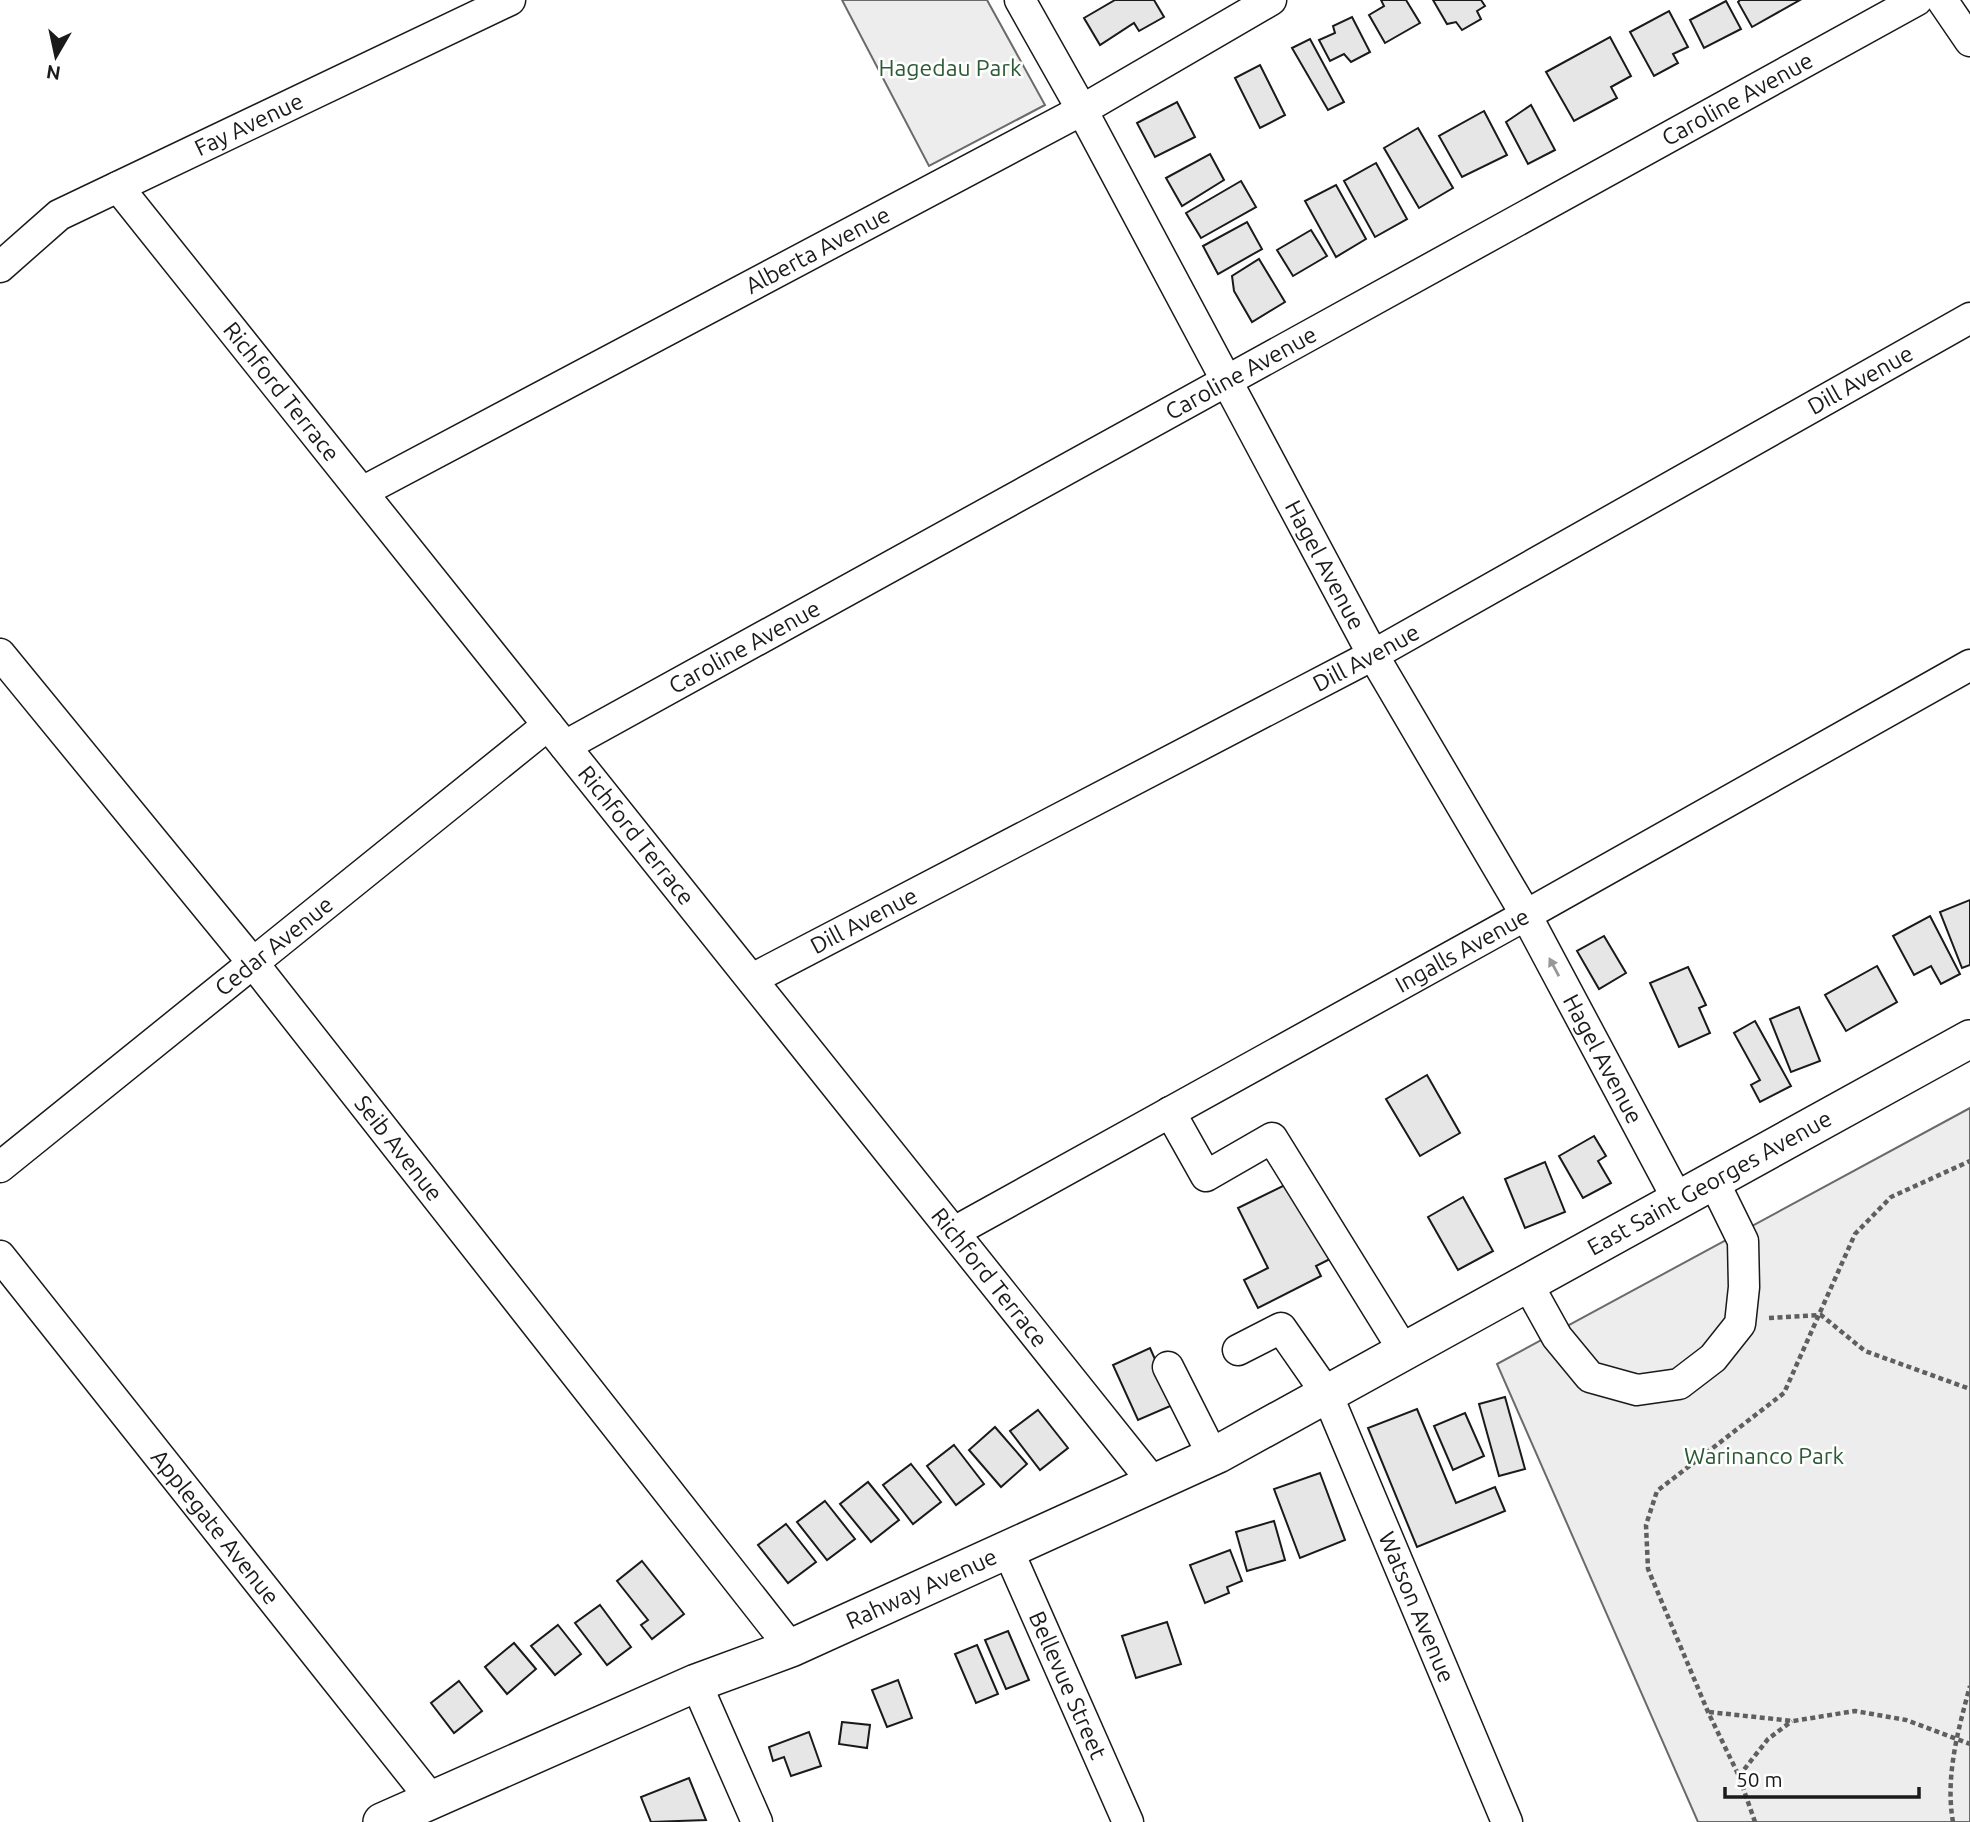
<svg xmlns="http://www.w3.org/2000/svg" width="1970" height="1822" viewBox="0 0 1970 1822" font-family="Ubuntu,sans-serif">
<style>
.built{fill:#ededed;stroke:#6a6a6a;stroke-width:2}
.building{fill:#e6e6e6;stroke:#1a1a1a;stroke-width:2}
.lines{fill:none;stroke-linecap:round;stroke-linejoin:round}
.minor-casing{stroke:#1a1a1a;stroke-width:33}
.major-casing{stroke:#1a1a1a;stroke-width:40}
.path{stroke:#5f5f5f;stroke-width:4.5;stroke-dasharray:5 3.5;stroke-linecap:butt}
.minor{stroke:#fff;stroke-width:30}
.major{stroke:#fff;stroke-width:37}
.oneway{fill:#989898}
.labels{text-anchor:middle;stroke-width:5;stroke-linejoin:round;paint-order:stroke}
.park-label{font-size:23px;fill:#2b5a34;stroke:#fff}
.street-label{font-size:23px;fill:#1a1a1a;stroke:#fff}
</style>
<rect width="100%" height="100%" fill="#fff"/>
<!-- built -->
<g class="built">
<path d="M 842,0 L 987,0 L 1045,105 L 929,166 Z"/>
<path d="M 1970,1108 L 1970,1822 L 1698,1822 L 1497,1364 Z"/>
</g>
<!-- building -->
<g class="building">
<path d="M 1115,0 L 1154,0 L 1164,17 L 1139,31 L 1134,23 L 1100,45 L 1084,18 Z"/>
<path d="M 1381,0 L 1406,0 L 1420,23 L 1385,43 L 1369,15 L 1384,6 Z"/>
<path d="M 1433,0 L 1481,0 L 1485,6 L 1477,11 L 1481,19 L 1462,30 L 1456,22 L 1447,24 Z"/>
<path d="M 1740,0 L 1800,0 L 1752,27 L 1738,2 Z"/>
<path d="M 1726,1 L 1741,29 L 1704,48 L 1690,20 Z"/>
<path d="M 1669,11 L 1688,47 L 1673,54 L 1678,63 L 1654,76 L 1630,32 Z"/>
<path d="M 1352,17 L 1370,52 L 1351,62 L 1344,54 L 1330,61 L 1319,40 L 1335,33 L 1333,26 Z"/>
<path d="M 1610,37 L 1631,76 L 1611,87 L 1617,98 L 1574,121 L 1546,72 Z"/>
<path d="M 1310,39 L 1344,102 L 1328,110 L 1292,48 Z"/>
<path d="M 1260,65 L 1285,115 L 1260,128 L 1235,78 Z"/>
<path d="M 1177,102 L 1195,137 L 1155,157 L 1137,123 Z"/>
<path d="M 1531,105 L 1555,150 L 1528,164 L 1506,122 Z"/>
<path d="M 1484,111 L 1507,155 L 1462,177 L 1439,136 Z"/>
<path d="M 1418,128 L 1453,188 L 1419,208 L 1384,148 Z"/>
<path d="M 1210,154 L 1224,180 L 1182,206 L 1166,178 Z"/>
<path d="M 1376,163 L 1407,219 L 1375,237 L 1344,181 Z"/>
<path d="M 1241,181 L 1256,207 L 1201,238 L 1186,213 Z"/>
<path d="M 1336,185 L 1366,239 L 1336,257 L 1305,201 Z"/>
<path d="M 1247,222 L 1262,249 L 1218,274 L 1203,246 Z"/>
<path d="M 1311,230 L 1327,256 L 1293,276 L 1277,250 Z"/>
<path d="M 1259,259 L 1285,302 L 1252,322 L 1234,291 L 1232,276 Z"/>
<path d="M 1970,900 L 1970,965 L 1962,968 L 1940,912 Z"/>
<path d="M 1930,916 L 1960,974 L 1941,984 L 1931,966 L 1914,975 L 1893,936 Z"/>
<path d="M 1604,936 L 1626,973 L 1599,989 L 1577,951 Z"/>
<path d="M 1877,966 L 1897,1002 L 1846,1031 L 1825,995 Z"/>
<path d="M 1688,967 L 1706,1005 L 1699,1008 L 1710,1033 L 1679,1047 L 1650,983 Z"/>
<path d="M 1799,1007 L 1820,1061 L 1791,1072 L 1770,1019 Z"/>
<path d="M 1755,1021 L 1791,1086 L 1760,1102 L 1751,1085 L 1760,1080 L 1734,1033 Z"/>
<path d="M 1427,1075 L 1460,1133 L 1420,1156 L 1386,1099 Z"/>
<path d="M 1594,1136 L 1606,1156 L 1598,1161 L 1611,1183 L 1583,1198 L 1559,1156 Z"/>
<path d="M 1545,1162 L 1565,1212 L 1525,1228 L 1505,1179 Z"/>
<path d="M 1293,1181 L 1332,1258 L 1316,1266 L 1321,1276 L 1258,1308 L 1244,1280 L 1268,1268 L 1238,1208 Z"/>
<path d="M 1463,1197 L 1493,1251 L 1458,1270 L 1428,1217 Z"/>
<path d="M 1150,1348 L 1175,1404 L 1138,1420 L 1113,1365 Z"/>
<path d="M 1505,1397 L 1525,1469 L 1499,1476 L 1479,1404 Z"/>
<path d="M 1417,1409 L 1456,1503 L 1495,1487 L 1505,1511 L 1417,1547 L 1368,1428 Z"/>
<path d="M 1038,1410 L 1068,1448 L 1040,1470 L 1010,1431 Z"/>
<path d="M 1465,1413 L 1484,1456 L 1453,1470 L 1434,1426 Z"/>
<path d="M 995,1427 L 1027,1464 L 1001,1487 L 969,1450 Z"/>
<path d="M 954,1445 L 984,1484 L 956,1505 L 927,1466 Z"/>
<path d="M 911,1464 L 941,1502 L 913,1524 L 883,1485 Z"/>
<path d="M 1320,1473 L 1345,1540 L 1300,1558 L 1274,1489 Z"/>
<path d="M 868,1482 L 899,1520 L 871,1542 L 840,1504 Z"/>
<path d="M 825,1501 L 855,1539 L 827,1560 L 797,1522 Z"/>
<path d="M 1274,1521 L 1285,1560 L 1247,1571 L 1236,1532 Z"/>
<path d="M 786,1524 L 816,1562 L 788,1583 L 758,1545 Z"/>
<path d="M 1230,1550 L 1242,1581 L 1227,1587 L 1229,1593 L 1205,1603 L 1190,1565 Z"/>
<path d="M 642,1561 L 684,1614 L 652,1639 L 641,1625 L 648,1620 L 617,1581 Z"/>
<path d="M 600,1605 L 631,1647 L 607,1665 L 575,1623 Z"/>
<path d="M 1167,1622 L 1181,1664 L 1136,1678 L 1122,1636 Z"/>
<path d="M 558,1625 L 581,1654 L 555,1675 L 531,1646 Z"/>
<path d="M 1008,1631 L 1029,1680 L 1006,1689 L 985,1640 Z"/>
<path d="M 514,1643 L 536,1669 L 507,1694 L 485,1667 Z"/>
<path d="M 977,1645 L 998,1694 L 976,1703 L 955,1654 Z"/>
<path d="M 898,1680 L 912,1718 L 887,1727 L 872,1690 Z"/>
<path d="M 459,1681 L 482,1711 L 454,1733 L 431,1703 Z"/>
<path d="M 842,1722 L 870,1725 L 867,1748 L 839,1744 Z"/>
<path d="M 809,1732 L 821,1766 L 791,1776 L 784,1757 L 773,1761 L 769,1747 Z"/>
<path d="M 689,1778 L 706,1820 L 651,1822 L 641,1797 Z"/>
</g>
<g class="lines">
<!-- minor casing -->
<g class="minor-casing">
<g id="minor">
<path id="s1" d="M 1020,0 L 1082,110 L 1373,655 L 1526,915 L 1678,1200"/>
<path d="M 1942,0 L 1970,41"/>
<path id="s2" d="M 118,187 L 1153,1482"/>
<path id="s3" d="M 0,267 L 59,215 L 510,0"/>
<path id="s4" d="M 362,492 L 1082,110 L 1271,0"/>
<path id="s5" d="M 0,654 L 253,963 L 791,1648"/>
<path id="s6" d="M 565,746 L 1917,0"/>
<path id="s7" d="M 752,979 L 1373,655 L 1970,318"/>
<path d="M 1170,1112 L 1206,1176 L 1272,1138 L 1404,1351"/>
<path id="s8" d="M 0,1167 L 548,725"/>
<path id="s9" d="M 954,1232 L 1526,915 L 1970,665"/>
<path id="s10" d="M 0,1256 L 432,1800"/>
<path d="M 1527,1283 L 1557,1337 L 1590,1377 L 1637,1390 L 1679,1384 L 1713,1358 L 1740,1324 L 1744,1287 L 1743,1241 L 1713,1180"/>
<path id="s11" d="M 1238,1350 L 1281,1328 L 1327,1394 L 1507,1822"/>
<path d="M 1168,1367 L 1213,1456"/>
<path id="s12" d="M 1007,1548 L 1128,1822"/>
<path d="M 696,1683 L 757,1822"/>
</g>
</g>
<!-- major casing -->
<g class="major-casing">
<g id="major">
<path id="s13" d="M 382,1822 L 696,1683 L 791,1648 L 1218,1454 L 1970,1039"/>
</g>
</g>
<!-- path -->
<g class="path">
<path d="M 1769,1318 L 1821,1315 L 1865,1351 L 1970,1389"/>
<path d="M 1709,1712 L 1793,1721 L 1855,1711 L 1906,1720 L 1970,1744"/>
<path d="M 1739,1776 L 1768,1739 L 1792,1721"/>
<path d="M 1755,1822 L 1739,1776 L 1708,1712 L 1648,1569 L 1646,1525 L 1657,1491 L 1784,1393 L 1855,1234 L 1891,1197 L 1970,1161"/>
<path d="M 1953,1822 C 1945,1777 1958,1730 1970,1686"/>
</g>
<!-- minor -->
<use href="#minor" class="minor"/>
<!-- major -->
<use href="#major" class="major"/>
</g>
<!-- one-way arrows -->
<defs><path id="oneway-solid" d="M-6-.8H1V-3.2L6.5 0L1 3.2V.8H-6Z" transform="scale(1.75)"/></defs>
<use class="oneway" href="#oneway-solid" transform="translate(1554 967) rotate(-118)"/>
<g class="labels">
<!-- park labels -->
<g class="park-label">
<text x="950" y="76">Hagedau Park</text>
<text x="1764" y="1464">Warinanco Park</text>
</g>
<!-- street labels -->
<g class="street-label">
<text dy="8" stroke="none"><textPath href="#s6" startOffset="1339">Caroline Avenue</textPath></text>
<text dy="8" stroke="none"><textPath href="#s3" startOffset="289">Fay Avenue</textPath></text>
<text dy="8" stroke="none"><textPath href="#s4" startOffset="516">Alberta Avenue</textPath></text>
<text dy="8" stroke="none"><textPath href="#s6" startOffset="772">Caroline Avenue</textPath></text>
<text dy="8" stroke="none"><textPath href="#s7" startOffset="1260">Dill Avenue</textPath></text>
<text dy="8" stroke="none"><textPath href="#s2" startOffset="262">Richford Terrace</textPath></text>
<text dy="8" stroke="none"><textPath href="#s1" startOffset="642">Hagel Avenue</textPath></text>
<text dy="8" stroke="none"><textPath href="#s6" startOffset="205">Caroline Avenue</textPath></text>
<text dy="8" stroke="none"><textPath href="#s7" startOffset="693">Dill Avenue</textPath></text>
<text dy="8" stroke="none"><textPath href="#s2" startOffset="830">Richford Terrace</textPath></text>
<text dy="8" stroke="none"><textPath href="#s7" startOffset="126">Dill Avenue</textPath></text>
<text dy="8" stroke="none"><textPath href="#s8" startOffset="352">Cedar Avenue</textPath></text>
<text dy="8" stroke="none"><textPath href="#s9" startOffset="581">Ingalls Avenue</textPath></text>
<text dy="8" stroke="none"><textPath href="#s1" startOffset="1209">Hagel Avenue</textPath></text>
<text dy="8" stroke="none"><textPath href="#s5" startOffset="635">Seib Avenue</textPath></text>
<text dy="8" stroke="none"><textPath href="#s13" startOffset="1475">East Saint Georges Avenue</textPath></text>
<text dy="8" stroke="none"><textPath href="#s2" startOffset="1396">Richford Terrace</textPath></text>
<text dy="8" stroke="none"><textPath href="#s10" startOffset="346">Applegate Avenue</textPath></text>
<text dy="8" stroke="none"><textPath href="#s13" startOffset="588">Rahway Avenue</textPath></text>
<text dy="8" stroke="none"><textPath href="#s11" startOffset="360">Watson Avenue</textPath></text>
<text dy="8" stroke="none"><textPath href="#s12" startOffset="150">Bellevue Street</textPath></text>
</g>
</g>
<!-- north arrow -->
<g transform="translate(56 56) rotate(189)" stroke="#ffffff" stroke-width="5" paint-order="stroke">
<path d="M0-5L12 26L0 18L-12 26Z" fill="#1a1a1a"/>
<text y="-10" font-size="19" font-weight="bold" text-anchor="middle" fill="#1a1a1a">N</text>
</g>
<!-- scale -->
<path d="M1725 1787v10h194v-10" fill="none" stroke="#1a1a1a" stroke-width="3.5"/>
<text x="1736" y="1787" font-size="21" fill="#1a1a1a" stroke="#ffffff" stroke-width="5" paint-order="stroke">50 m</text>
</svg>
